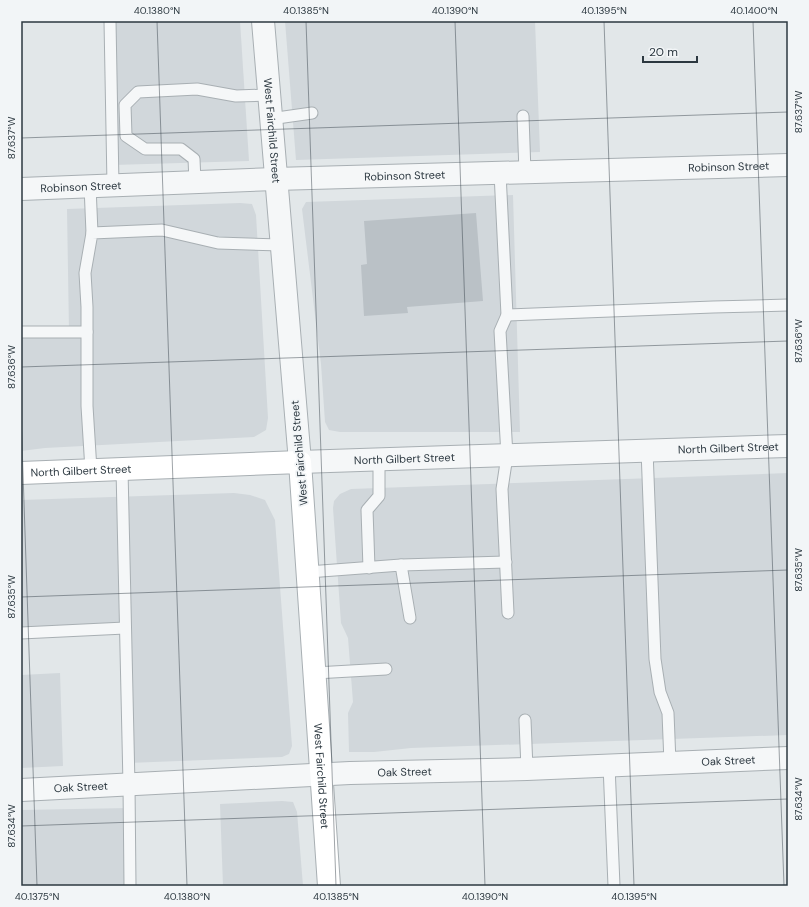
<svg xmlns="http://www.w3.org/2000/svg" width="809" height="907" viewBox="0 0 809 907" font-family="'DM Sans',sans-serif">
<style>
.built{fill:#d1d7db}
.building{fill:#bac1c6}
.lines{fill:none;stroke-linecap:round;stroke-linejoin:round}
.lane-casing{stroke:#a8afb3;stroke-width:13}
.street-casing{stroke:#a8afb3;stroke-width:24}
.secondary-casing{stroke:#a8afb3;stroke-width:24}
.lane{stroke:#f5f7f8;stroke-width:11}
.street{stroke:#f5f7f8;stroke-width:22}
.secondary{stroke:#fff;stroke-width:22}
.ticks{fill:none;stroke:#2c3840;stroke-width:1;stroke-opacity:0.45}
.labels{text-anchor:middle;stroke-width:3.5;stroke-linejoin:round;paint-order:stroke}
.street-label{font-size:11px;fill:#2c3840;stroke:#f2f5f7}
.neatline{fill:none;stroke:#2c3840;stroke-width:1.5}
.ticks-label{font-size:10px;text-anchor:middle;fill:#2c3840}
</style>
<rect width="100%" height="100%" fill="#e2e7e9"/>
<!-- built -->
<g class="built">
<path d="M 110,21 L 240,21 L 249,161 L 113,165 Z"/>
<path d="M 285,21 L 535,21 L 540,152 L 296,160 Z"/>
<path d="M 513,195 L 520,432 L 340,432 L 329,430 L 325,422 L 321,364 L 302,209 L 306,202 Z"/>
<path d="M 240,203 L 252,204 L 256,215 L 268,418 L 266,430 L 254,437 L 45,448 L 21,451 L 21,332 L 69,332 L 67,209 Z"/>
<path d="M 788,473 L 788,735 L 411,748 L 374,752 L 349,752 L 348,713 L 353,702 L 348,638 L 341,623 L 333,508 L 334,501 L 340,494 L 351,489 Z"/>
<path d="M 234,493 L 250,495 L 265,500 L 275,520 L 292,746 L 289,754 L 282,757 L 128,763 L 125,629 L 21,633 L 21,500 Z"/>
<path d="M 60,673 L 63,766 L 21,768 L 21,675 Z"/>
<path d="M 282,801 L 293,802 L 297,812 L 303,886 L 223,886 L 220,804 Z"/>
<path d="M 129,808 L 130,886 L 21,886 L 21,810 Z"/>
</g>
<!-- building -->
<path class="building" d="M 476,213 L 483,301 L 407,307 L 408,313 L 364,316 L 361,265 L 367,264 L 364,221 Z"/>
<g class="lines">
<!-- lane casing -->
<g class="lane-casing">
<g id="lane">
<path d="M 110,21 L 113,185"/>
<path d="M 523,116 L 525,173"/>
<path d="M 270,119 L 312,113"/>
<path d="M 500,173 L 507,315 L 500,331 L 507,456 L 502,489 L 508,613"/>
<path d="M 195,182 L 194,159 L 181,149 L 145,149 L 126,136 L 125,105 L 138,92 L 197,89 L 236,96 L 268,95"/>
<path d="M 90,186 L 92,233"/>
<path d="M 507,315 L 713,307 L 788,305"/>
<path d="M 21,332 L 87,332"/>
<path d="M 647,450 L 655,659 L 660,692 L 668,713 L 670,763"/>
<path d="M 122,469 L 129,785 L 130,886"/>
<path d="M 91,470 L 87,406 L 87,307 L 85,273 L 92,233 L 162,230 L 218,243 L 281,245"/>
<path d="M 401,565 L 506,562"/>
<path d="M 369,568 L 367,510 L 379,496 L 379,460"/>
<path d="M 308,572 L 401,565 L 410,618"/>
<path d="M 21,633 L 125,628"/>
<path d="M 315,673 L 386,669"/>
<path d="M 525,720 L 527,769"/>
<path d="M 609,765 L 614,886"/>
</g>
</g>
<!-- street casing -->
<g class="street-casing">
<g id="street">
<path id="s1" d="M 263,21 L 300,462 L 788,446"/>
<path id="s2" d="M 21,189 L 275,179 L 788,165"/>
<path id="s3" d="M 21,790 L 350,773 L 527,769 L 788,758"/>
</g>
</g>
<!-- secondary casing -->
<g class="secondary-casing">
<g id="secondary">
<path id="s4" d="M 21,473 L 300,462 L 329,886"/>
</g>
</g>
<!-- lane -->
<use href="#lane" class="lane"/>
<!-- street -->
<use href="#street" class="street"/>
<!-- secondary -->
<use href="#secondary" class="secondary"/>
</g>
<!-- ticks -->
<path class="ticks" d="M 157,21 L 187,886M 306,21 L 336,886M 455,21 L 485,886M 604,21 L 634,886M 753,21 L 784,886M 21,138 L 788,112M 21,367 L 788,341M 21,414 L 37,886M 21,597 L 788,570M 21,826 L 788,799"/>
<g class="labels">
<!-- street labels -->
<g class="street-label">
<text dy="4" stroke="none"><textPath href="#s1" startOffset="110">West Fairchild Street</textPath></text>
<text dy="4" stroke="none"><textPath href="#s2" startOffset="708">Robinson Street</textPath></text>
<text dy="4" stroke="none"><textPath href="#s2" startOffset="384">Robinson Street</textPath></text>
<text dy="4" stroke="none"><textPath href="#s2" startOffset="60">Robinson Street</textPath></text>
<text dy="4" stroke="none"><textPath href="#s1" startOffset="871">North Gilbert Street</textPath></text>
<text transform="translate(299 453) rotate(-95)" y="4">West Fairchild Street</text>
<text dy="4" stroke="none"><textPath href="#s1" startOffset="547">North Gilbert Street</textPath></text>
<text dy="4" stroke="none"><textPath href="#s4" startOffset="60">North Gilbert Street</textPath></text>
<text dy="4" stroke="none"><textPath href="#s3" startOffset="708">Oak Street</textPath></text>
<text dy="4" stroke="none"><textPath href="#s3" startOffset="384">Oak Street</textPath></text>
<text dy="4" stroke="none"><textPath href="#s4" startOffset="594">West Fairchild Street</textPath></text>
<text dy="4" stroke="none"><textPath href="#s3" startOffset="60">Oak Street</textPath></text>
</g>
</g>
<!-- border -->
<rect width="809" height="907" fill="none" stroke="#f2f5f7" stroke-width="44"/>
<!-- scale -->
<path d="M643 56v6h54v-6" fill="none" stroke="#2c3840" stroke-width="2"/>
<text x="649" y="56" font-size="12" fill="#2c3840" stroke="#f2f5f7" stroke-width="3" paint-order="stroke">20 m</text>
<rect x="22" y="22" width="765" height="863" class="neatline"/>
<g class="ticks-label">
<text x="157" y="14">40.1380°N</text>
<text x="306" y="14">40.1385°N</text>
<text x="455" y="14">40.1390°N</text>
<text x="604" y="14">40.1395°N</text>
<text x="754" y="14">40.1400°N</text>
<text transform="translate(798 112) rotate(-90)" y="4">87.637°W</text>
<text transform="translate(11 138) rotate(-90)" y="4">87.637°W</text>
<text transform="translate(798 341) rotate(-90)" y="4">87.636°W</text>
<text transform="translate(11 367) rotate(-90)" y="4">87.636°W</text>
<text transform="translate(798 570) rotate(-90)" y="4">87.635°W</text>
<text transform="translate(11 597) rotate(-90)" y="4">87.635°W</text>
<text transform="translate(798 799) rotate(-90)" y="4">87.634°W</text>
<text transform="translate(11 826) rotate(-90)" y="4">87.634°W</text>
<text x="37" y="900">40.1375°N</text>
<text x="187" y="900">40.1380°N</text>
<text x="336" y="900">40.1385°N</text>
<text x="485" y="900">40.1390°N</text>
<text x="634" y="900">40.1395°N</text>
</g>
</svg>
